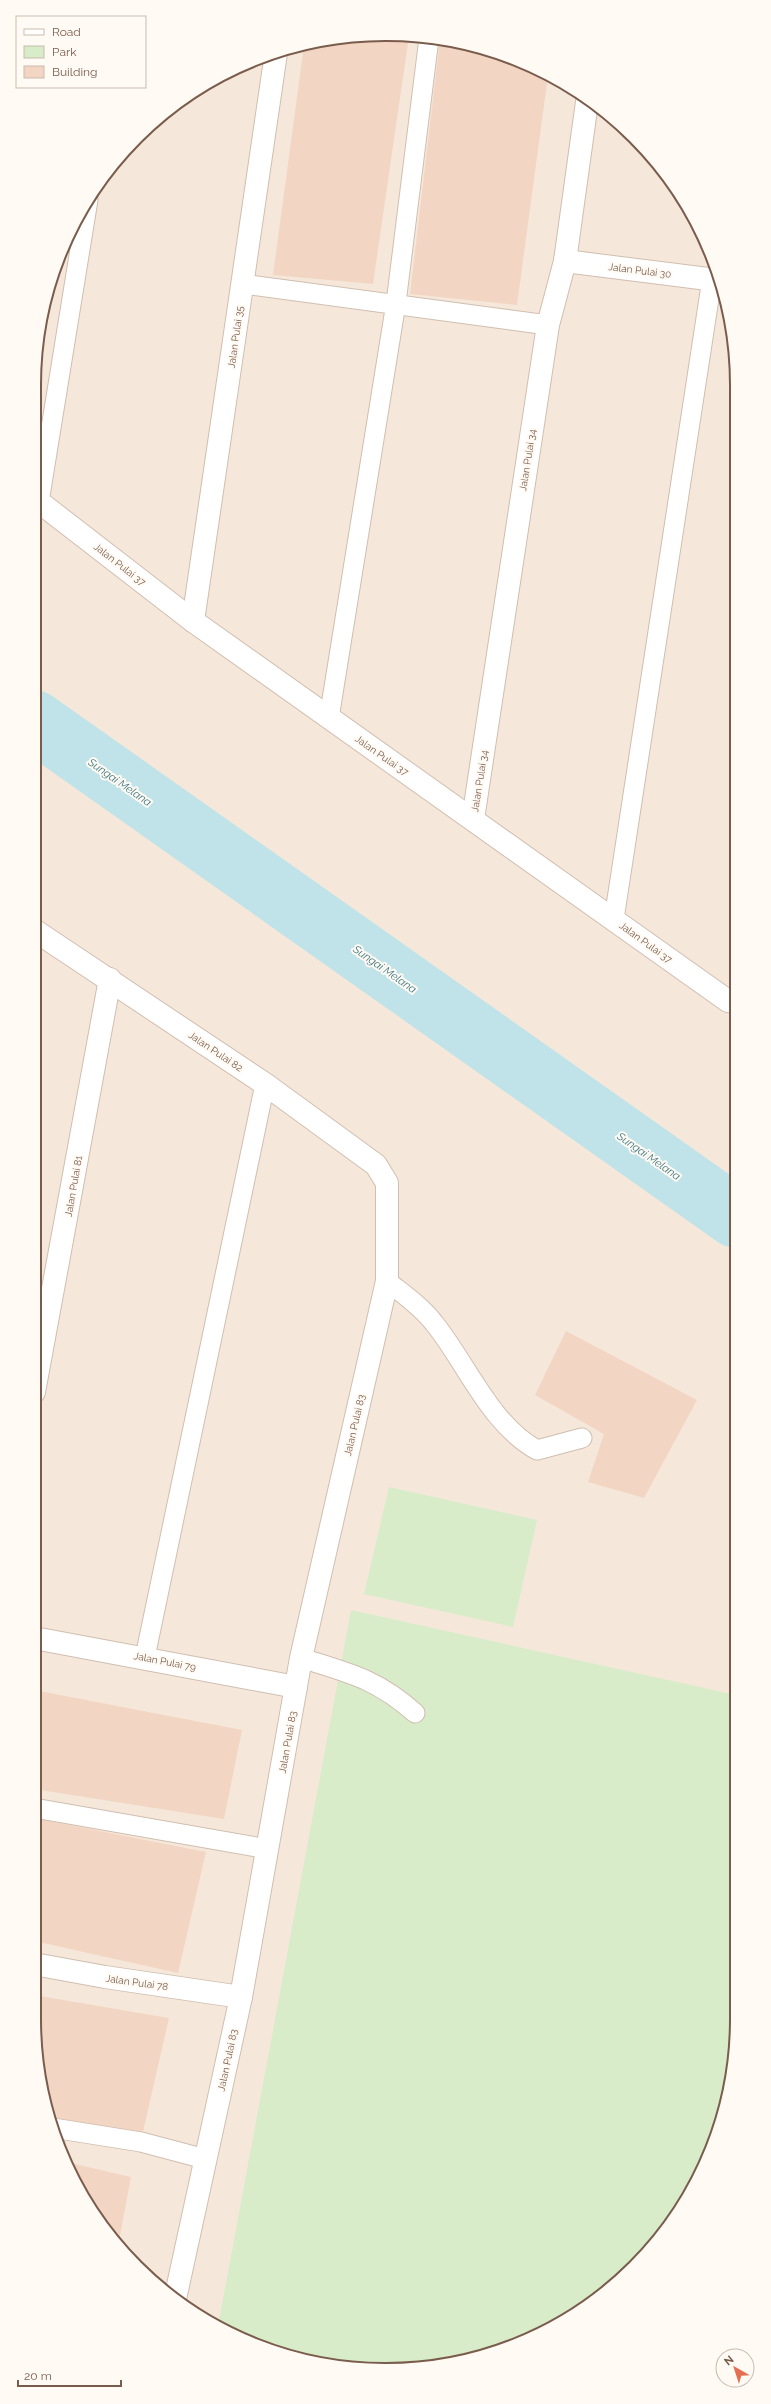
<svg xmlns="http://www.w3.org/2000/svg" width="771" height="2404" viewBox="0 0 771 2404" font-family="Raleway,sans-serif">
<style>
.residential{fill:#f5e8da}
.green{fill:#d8ecc9}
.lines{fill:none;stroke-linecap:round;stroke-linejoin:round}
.river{stroke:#bfe3e8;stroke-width:62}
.building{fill:#f3d5c3}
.lane-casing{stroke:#d1beb0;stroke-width:21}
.street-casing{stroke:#d1beb0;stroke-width:24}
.lane{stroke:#fff;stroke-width:19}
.street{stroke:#fff;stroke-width:22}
.labels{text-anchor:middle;stroke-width:4;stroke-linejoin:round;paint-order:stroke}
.street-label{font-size:10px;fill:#7a5c4d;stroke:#fffaf3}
.water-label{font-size:11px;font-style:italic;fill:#437c86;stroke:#fffaf3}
.rim{fill:none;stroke:#7a5c4d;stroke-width:2}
</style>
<rect width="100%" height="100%" fill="#fdf6ec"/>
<!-- residential -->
<path class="residential" d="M 386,34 L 454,41 L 561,81 L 650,154 L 701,230 L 734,339 L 737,2018 L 730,2087 L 710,2153 L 678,2214 L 599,2297 L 541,2334 L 477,2358 L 409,2369 L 340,2367 L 230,2334 L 172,2297 L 121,2250 L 61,2153 L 41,2087 L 34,2018 L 34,386 L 41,317 L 61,251 L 93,190 L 137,137 L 190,93 L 251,61 L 317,41 Z"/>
<!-- green -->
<g class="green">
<path d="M 389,1487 L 537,1520 L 513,1627 L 364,1594 Z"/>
<path d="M 351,1610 L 736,1695 L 737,2018 L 730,2087 L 710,2153 L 678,2214 L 599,2297 L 541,2334 L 477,2358 L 409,2369 L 340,2367 L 230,2334 L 218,2326 Z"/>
</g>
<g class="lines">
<!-- river -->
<path class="river" d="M 34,721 L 736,1217"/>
</g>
<!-- building -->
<g class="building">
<path d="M 386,34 L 409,36 L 373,284 L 273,275 L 304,45 L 317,41 Z"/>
<path d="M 440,39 L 454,41 L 548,76 L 517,305 L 410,294 Z"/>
<path d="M 566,1331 L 697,1400 L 644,1498 L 588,1482 L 604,1434 L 535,1395 Z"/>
<path d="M 34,1690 L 242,1730 L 224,1819 L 34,1789 Z"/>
<path d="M 34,1818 L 206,1852 L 178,1973 L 34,1941 Z"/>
<path d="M 34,1995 L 169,2018 L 142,2136 L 50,2119 L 41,2087 L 34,2018 Z"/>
<path d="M 66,2162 L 131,2177 L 118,2246 Z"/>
</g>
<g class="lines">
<!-- lane casing -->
<g class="lane-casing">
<g id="lane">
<path d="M 243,284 L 548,325"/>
<path d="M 39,502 L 88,200"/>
<path d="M 329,718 L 396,303 L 429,38"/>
<path d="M 614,919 L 712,279"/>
<path d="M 387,1281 C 403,1294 421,1306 434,1323 C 467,1364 490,1424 537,1450 L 582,1438"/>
<path d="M 145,1657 L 265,1084"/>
<path d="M 301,1658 C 349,1673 377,1679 415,1713"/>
<path d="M 34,1808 L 268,1849"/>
<path d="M 53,2128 L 141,2142 L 205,2159"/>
</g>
</g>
<!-- street casing -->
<g class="street-casing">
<g id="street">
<path d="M 565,261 L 716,280"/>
<path d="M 34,498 L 193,621 L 728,1001 L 735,1002"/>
<path d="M 193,621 L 276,53"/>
<path d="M 473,819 L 548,325 L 565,261 L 587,102"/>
<path d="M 34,930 L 265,1084 L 376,1165 L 387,1183 L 387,1281 L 301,1658 L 241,1997 L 175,2299"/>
<path d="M 34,1392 L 110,979"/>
<path d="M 34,1638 L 296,1687"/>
<path d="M 34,1964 L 105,1977 L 241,1997"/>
</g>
</g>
<!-- lane -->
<use href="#lane" class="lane"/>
<!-- street -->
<use href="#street" class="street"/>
</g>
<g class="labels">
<!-- street labels -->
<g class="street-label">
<text transform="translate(640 270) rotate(7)" y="4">Jalan Pulai 30</text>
<text transform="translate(235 337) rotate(-82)" y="4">Jalan Pulai 35</text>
<text transform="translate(527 460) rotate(-81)" y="4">Jalan Pulai 34</text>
<text transform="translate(120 564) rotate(38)" y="4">Jalan Pulai 37</text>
<text transform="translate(382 755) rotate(35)" y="4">Jalan Pulai 37</text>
<text transform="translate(479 781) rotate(-81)" y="4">Jalan Pulai 34</text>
<text transform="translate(646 942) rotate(36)" y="4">Jalan Pulai 37</text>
<text transform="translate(216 1051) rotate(34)" y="4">Jalan Pulai 82</text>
<text transform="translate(73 1186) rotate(-80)" y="4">Jalan Pulai 81</text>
<text transform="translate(354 1425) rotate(-77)" y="4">Jalan Pulai 83</text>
<text transform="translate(165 1661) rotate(11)" y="4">Jalan Pulai 79</text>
<text transform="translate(287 1742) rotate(-80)" y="4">Jalan Pulai 83</text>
<text transform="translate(137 1982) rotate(8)" y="4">Jalan Pulai 78</text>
<text transform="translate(227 2060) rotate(-78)" y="4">Jalan Pulai 83</text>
</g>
<!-- water labels -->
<g class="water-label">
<text transform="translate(120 782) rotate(35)" y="4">Sungai Melana</text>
<text transform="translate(385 969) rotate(35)" y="4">Sungai Melana</text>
<text transform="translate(649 1156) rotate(35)" y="4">Sungai Melana</text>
</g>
</g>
<!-- crop -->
<path d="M0 0H771V2404H0ZM385 41H386A344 344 0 0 1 730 385V2019A344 344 0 0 1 386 2363H385A344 344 0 0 1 41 2019V385A344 344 0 0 1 385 41Z" fill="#fffaf3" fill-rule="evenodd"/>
<path class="rim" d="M385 41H386A344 344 0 0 1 730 385V2019A344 344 0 0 1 386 2363H385A344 344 0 0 1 41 2019V385A344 344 0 0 1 385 41Z"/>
<!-- legend -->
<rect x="16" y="16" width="130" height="72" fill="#fffaf3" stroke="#cabbb1"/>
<rect x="24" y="29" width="20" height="6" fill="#ffffff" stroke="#cabbb1"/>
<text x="52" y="36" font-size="12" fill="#7a5c4d">Road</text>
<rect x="24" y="46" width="20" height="12" fill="#d8ecc9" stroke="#cabbb1"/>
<text x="52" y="56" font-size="12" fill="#7a5c4d">Park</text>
<rect x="24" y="66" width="20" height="12" fill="#f3d5c3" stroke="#cabbb1"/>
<text x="52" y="76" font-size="12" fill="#7a5c4d">Building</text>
<!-- north arrow -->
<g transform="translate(735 2368) rotate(321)"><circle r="19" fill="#fffaf3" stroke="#cabbb1"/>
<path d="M0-3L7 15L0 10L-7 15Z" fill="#e76f51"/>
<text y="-6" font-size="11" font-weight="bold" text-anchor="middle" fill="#7a5c4d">N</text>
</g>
<!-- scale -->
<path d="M18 2380v6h103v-6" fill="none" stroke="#7a5c4d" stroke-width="2"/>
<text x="24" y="2380" font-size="12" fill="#7a5c4d" stroke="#fffaf3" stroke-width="3" paint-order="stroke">20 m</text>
</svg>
